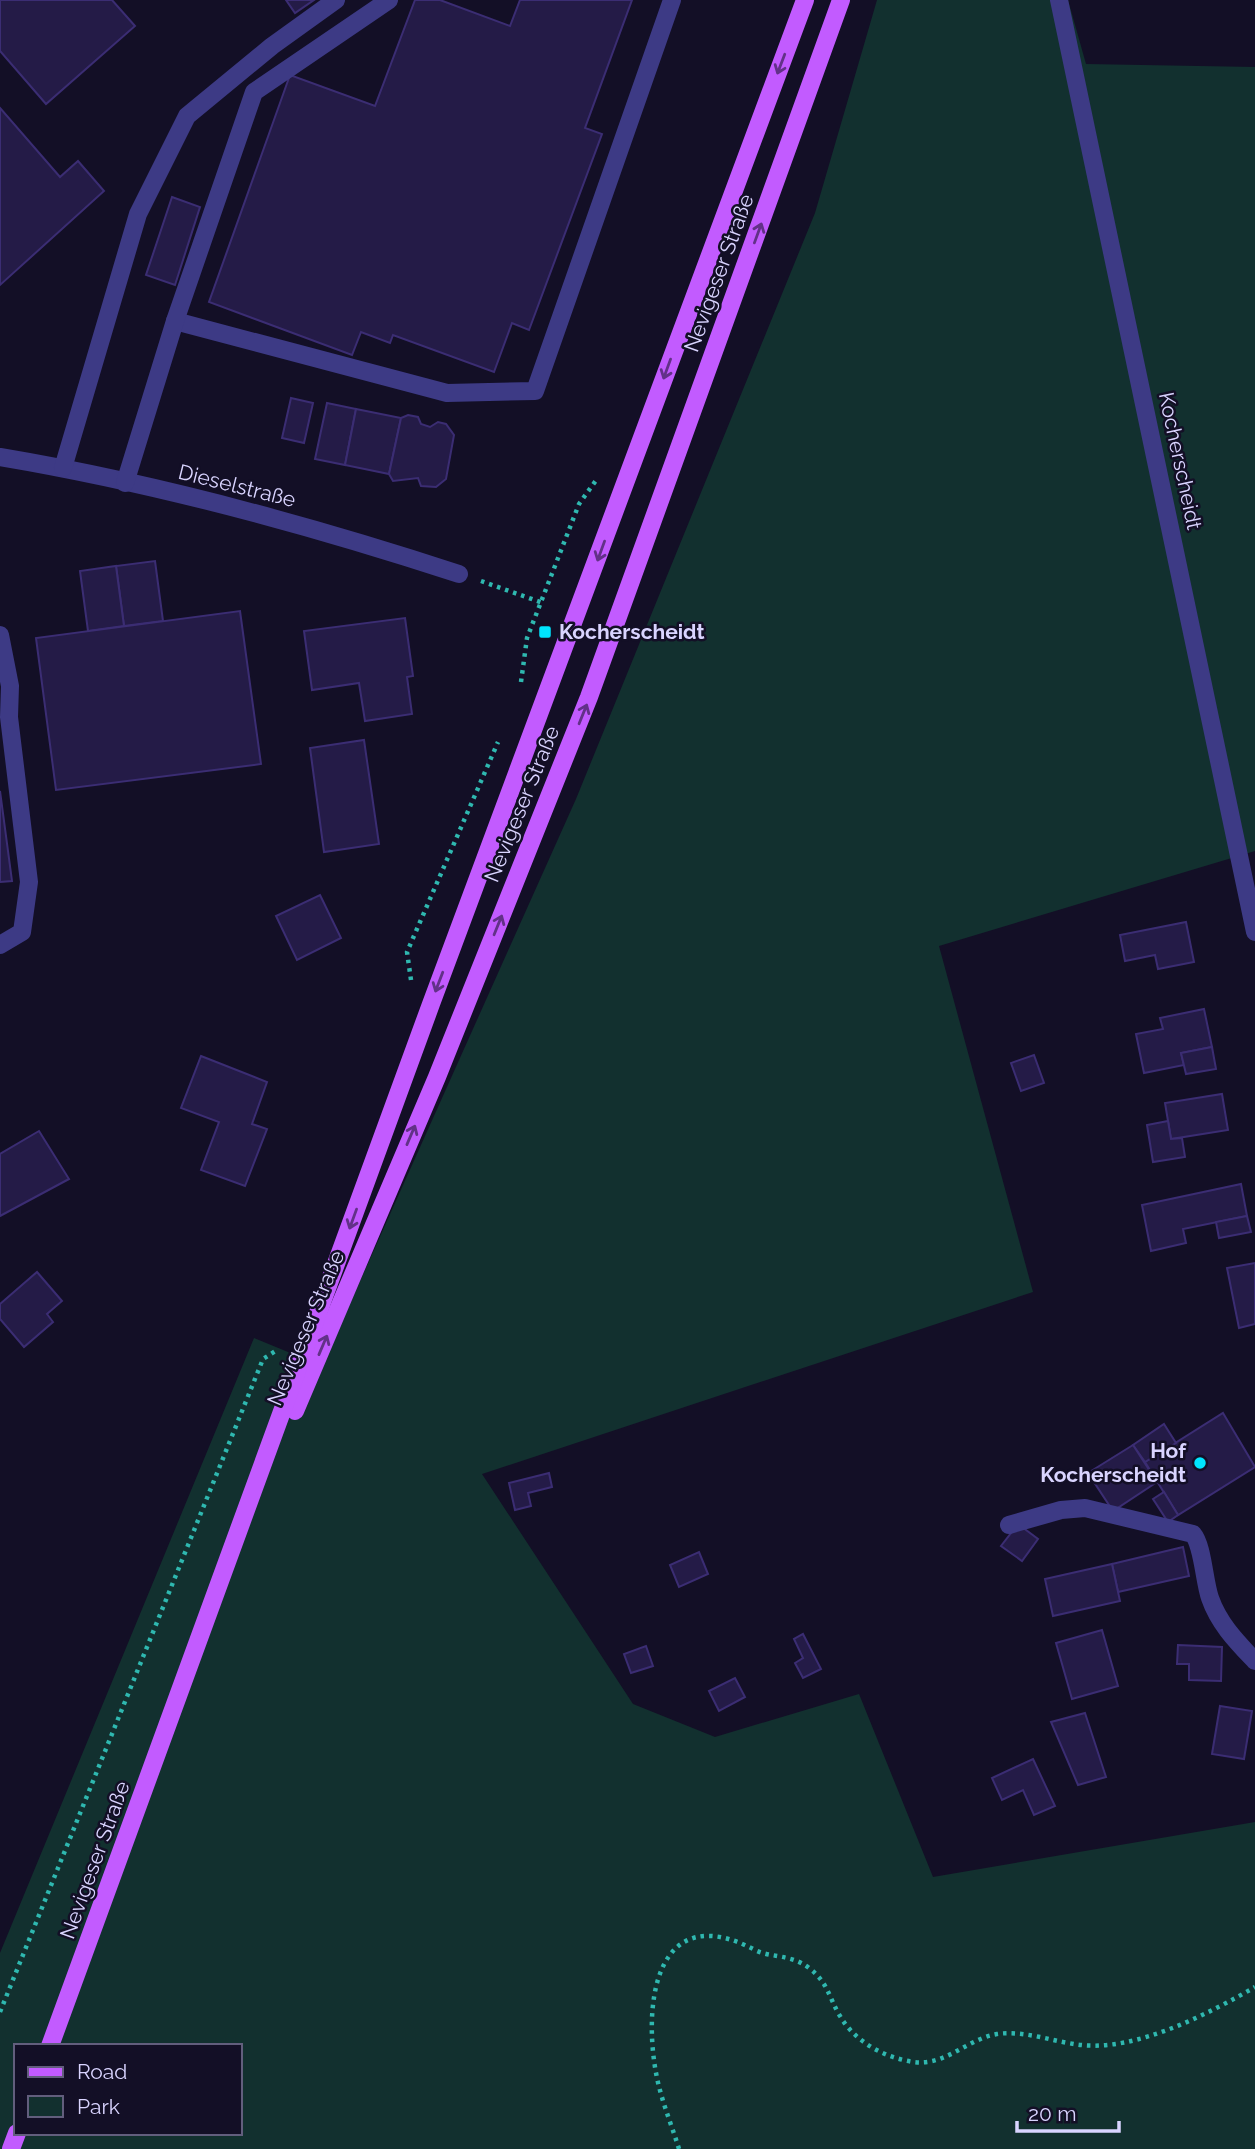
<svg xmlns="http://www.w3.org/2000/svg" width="1255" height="2149" viewBox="0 0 1255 2149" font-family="Raleway,sans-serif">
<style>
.green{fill:#12302f;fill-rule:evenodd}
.building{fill:#241b47;stroke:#3b2d73;stroke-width:2}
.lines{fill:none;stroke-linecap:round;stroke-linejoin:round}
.path{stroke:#2fb8b0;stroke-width:4.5;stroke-dasharray:3.5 5;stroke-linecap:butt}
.minor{stroke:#3d3a85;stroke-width:18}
.major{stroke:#c25bff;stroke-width:18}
.oneway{stroke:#623188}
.poi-dot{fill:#00e5ff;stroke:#130f26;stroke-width:2.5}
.labels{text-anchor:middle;stroke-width:5;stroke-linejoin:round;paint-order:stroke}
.street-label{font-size:21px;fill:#d9d4ff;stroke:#130f26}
.poi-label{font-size:21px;font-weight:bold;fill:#d9d4ff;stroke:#130f26;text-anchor:start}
</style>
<rect width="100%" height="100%" fill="#130f26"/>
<!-- green -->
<path class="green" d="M 877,0 L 1068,0 L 1086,64 L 1255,67 L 1255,851 L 939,946 L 1033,1292 L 482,1474 L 633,1704 L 715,1737 L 859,1694 L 933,1877 L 1255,1822 L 1255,2149 L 0,2149 L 0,1953 L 254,1338 L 322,1366 L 576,799 L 815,213 ZM 16,2046 L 240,2046 L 240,2133 L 16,2133 Z"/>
<!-- building -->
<g class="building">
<path d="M 0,0 L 112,0 L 135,26 L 46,104 L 0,51 Z"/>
<path d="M 286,0 L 314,0 L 295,13 Z"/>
<path d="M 415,0 L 440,0 L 510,26 L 520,0 L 632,0 L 585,128 L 602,134 L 529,330 L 512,323 L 494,372 L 393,335 L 390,343 L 361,332 L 352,355 L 209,302 L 290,75 L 375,106 Z"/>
<path d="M 0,108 L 60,177 L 78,161 L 104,191 L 0,285 Z"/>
<path d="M 172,197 L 200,207 L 175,285 L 146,275 Z"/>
<path d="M 291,398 L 313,403 L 304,443 L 282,438 Z"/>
<path d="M 327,403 L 356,409 L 345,465 L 315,459 Z"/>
<path d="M 356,409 L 401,418 L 389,474 L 345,465 Z"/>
<path d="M 408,415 L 418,417 L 421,424 L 430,427 L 438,422 L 446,424 L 454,435 L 446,479 L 436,487 L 421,486 L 418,478 L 393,481 L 389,474 L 401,418 Z"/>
<path d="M 155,561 L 163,621 L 124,626 L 116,566 Z"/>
<path d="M 116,566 L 124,626 L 88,631 L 80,571 Z"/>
<path d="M 240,611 L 261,764 L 56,790 L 36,638 Z"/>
<path d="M 405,618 L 413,676 L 407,677 L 412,714 L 365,721 L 359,683 L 312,690 L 304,631 Z"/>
<path d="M 364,740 L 379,844 L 324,852 L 310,748 Z"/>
<path d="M 0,791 L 12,881 L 0,882 Z"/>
<path d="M 320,895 L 341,938 L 297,960 L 276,916 Z"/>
<path d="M 1186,922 L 1194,962 L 1158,969 L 1155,955 L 1125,961 L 1120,935 Z"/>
<path d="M 1204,1009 L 1212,1047 L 1181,1053 L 1184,1065 L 1144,1073 L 1136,1034 L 1163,1029 L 1160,1018 Z"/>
<path d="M 1212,1047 L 1216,1069 L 1186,1074 L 1181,1053 Z"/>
<path d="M 1034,1055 L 1044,1083 L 1021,1091 L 1011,1063 Z"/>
<path d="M 201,1056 L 267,1082 L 252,1124 L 267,1129 L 245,1186 L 201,1170 L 219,1122 L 181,1108 Z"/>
<path d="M 1222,1094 L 1228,1130 L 1171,1139 L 1165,1103 Z"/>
<path d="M 1168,1121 L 1171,1139 L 1182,1138 L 1185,1157 L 1153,1162 L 1147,1125 Z"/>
<path d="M 39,1131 L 69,1179 L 0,1216 L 0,1154 Z"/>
<path d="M 1241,1184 L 1247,1216 L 1183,1229 L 1186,1243 L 1151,1251 L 1142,1205 Z"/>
<path d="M 1247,1216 L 1251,1232 L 1219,1238 L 1216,1222 Z"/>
<path d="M 1255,1263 L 1255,1324 L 1239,1328 L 1227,1268 Z"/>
<path d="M 37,1272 L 62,1301 L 47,1314 L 53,1322 L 24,1347 L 0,1319 L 0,1304 Z"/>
<path d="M 1223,1413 L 1255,1467 L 1178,1515 L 1145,1462 Z"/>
<path d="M 1164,1424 L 1176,1443 L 1145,1462 L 1133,1445 Z"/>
<path d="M 1133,1445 L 1157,1482 L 1113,1511 L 1088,1473 Z"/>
<path d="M 549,1473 L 552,1487 L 528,1493 L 531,1506 L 515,1510 L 509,1483 Z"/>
<path d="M 1164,1492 L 1178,1515 L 1168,1522 L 1153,1499 Z"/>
<path d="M 1018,1524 L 1038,1539 L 1022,1561 L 1001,1546 Z"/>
<path d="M 1183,1547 L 1189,1576 L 1118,1592 L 1112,1564 Z"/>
<path d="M 699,1552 L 708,1574 L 679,1587 L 670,1565 Z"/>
<path d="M 1112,1564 L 1120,1601 L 1053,1616 L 1045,1579 Z"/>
<path d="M 1102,1630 L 1118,1686 L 1072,1699 L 1056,1643 Z"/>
<path d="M 803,1634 L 821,1669 L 803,1678 L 795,1663 L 803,1658 L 794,1639 Z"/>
<path d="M 1178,1645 L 1222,1647 L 1221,1681 L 1189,1680 L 1189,1664 L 1177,1664 Z"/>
<path d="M 646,1646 L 653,1666 L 631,1673 L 624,1654 Z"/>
<path d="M 735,1678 L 745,1697 L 719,1711 L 709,1691 Z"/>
<path d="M 1220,1706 L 1252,1711 L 1244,1759 L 1212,1754 Z"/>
<path d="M 1085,1713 L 1106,1777 L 1078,1785 L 1051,1722 Z"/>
<path d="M 1033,1759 L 1055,1806 L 1034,1815 L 1023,1790 L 1002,1800 L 992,1778 Z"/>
</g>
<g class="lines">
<!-- path -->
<g class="path">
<path d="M 481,581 L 543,603"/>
<path d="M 521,682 L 527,638 L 579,504 L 597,479"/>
<path d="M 411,980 L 407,952 L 498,742"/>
<path d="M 0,2012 L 263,1359 L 277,1350"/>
<path d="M 679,2149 C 672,2126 662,2102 657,2078 C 642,2005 655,1897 755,1950 C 771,1958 791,1954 809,1968 C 828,1982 829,1998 840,2016 C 855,2042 885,2058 914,2062 C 946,2066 967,2039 997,2034 C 1025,2030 1054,2042 1081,2045 C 1137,2051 1208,2014 1255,1987"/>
</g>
<!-- minor -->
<g class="minor">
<path d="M 1059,0 L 1255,932"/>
<path d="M 175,321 L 447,393 L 535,391 L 672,0"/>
<path d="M 0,457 C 155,483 309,525 459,574"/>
<path d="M 63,468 L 138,214 L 187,116 L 272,46 L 336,0"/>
<path d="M 125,483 L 175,321 L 254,92 L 389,0"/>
<path d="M 0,635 L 10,686 L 9,717 L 29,882 L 22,932 L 0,945"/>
<path d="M 1009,1525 L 1061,1510 L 1085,1508 L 1193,1534 C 1203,1546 1204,1581 1210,1598 C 1219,1624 1237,1642 1255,1661"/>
</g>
<!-- major -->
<g class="major">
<path d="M 295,1411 L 437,1077 L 589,697 L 841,0"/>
<path d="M 50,2046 L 431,1004 L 805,0"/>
<path d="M 11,2149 L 17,2133"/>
</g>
</g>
<!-- one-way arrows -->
<defs><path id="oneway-shaft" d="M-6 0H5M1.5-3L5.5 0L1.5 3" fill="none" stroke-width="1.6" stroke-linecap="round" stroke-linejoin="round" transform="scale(1.75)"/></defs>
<g class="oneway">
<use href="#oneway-shaft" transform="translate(781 64) rotate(111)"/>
<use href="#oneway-shaft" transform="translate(758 233) rotate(-70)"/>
<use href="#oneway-shaft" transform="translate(667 369) rotate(110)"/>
<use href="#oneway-shaft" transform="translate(601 551) rotate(110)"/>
<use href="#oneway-shaft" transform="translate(583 714) rotate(-68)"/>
<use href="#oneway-shaft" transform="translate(498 925) rotate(-68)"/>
<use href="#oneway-shaft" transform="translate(439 982) rotate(111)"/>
<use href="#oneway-shaft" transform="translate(411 1135) rotate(-67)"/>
<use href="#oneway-shaft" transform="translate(353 1219) rotate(110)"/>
<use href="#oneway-shaft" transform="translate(323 1345) rotate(-67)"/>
</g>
<!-- markers -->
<g class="poi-dot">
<rect x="538" y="625" width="14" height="14" rx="3.5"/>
<circle cx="1200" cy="1463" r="7"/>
</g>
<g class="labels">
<!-- street labels -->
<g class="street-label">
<text transform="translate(719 273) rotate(-70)" y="7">Nevigeser Straße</text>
<text transform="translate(1180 461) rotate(78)" y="7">Kocherscheidt</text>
<text transform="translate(237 486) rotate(14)" y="7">Dieselstraße</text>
<text transform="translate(522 804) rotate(-68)" y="7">Nevigeser Straße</text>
<text transform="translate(306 1328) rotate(-67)" y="7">Nevigeser Straße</text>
<text transform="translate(95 1860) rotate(-70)" y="7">Nevigeser Straße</text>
</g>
<!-- poi labels -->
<g class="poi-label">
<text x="559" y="639">Kocherscheidt</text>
<text x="1186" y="1458" text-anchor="end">Hof<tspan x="1186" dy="24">Kocherscheidt</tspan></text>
</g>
</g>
<!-- legend -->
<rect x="14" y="2044" width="228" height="91" fill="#130f26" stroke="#625e7d" stroke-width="2"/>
<rect x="28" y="2067" width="35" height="10" fill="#c25bff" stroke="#625e7d" stroke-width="2"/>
<text x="77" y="2079" font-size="21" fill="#d9d4ff">Road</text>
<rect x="28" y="2096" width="35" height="21" fill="#12302f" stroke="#625e7d" stroke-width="2"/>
<text x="77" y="2114" font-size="21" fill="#d9d4ff">Park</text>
<!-- scale -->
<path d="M1017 2121v10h102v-10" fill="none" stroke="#d9d4ff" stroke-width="3.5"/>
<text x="1028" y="2121" font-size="21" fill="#d9d4ff" stroke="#130f26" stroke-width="5" paint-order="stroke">20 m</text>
</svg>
